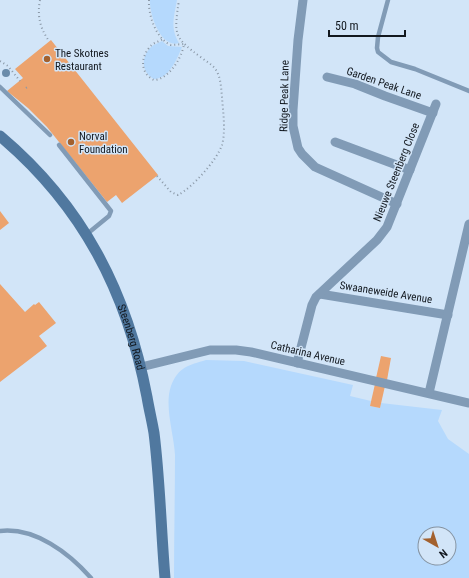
<svg xmlns="http://www.w3.org/2000/svg" width="469" height="578" viewBox="0 0 469 578" font-family="'Roboto Condensed',sans-serif">
<style>
.green{fill:#b5d9fd;fill-rule:evenodd}
.building{fill:#eca36e}
.lines{fill:none;stroke-linecap:round;stroke-linejoin:round}
.path{stroke:#8a98a7;stroke-width:2;stroke-dasharray:1 3;stroke-linecap:butt}
.service{stroke:#819bb6;stroke-width:4.5}
.minor{stroke:#819bb6;stroke-width:9}
.secondary{stroke:#50789f;stroke-width:11}
.tree{fill:#6a8baa}
.poi-dot{fill:#a3612e;stroke:#d2e5f8;stroke-width:1.5}
.labels{text-anchor:middle;stroke-width:3;stroke-linejoin:round;paint-order:stroke}
.poi-label{font-size:11px;fill:#12181f;stroke:#d2e5f8;text-anchor:start}
.street-label{font-size:11px;fill:#12181f;stroke:#d2e5f8}
</style>
<rect width="100%" height="100%" fill="#d2e5f8"/>
<!-- green -->
<g class="green">
<path d="M 150,0 L 177,0 C 174,17 170,28 179,43 C 161,49 149,14 150,0 Z"/>
<path d="M 162,41 L 168,46 L 182,47 C 177,59 169,79 154,79 C 141,72 141,57 151,47 C 154,44 159,43 162,41 Z"/>
<path d="M 206,360 L 244,361 L 353,385 L 350,396 L 371,401 L 370,406 L 380,408 L 381,403 L 442,410 L 438,421 L 448,439 L 469,454 L 469,578 L 174,578 C 174,537 175,496 175,455 C 174,434 164,406 171,386 C 178,367 189,365 206,360 ZM 425,534 L 449,534 L 449,558 L 425,558 Z"/>
</g>
<!-- building -->
<g class="building">
<path d="M 51,40 L 158,175 L 122,203 L 116,195 L 107,202 L 47,127 L 28,108 L 7,91 L 23,78 L 15,69 Z"/>
<path d="M 0,211 L 9,223 L 0,230 Z"/>
<path d="M 0,284 L 25,312 L 34,304 L 35,305 L 39,302 L 56,323 L 39,336 L 47,346 L 0,382 Z"/>
<path d="M 381,356 L 391,358 L 387,380 L 376,378 Z"/>
<path d="M 375,384 L 385,386 L 380,408 L 370,406 Z"/>
</g>
<g class="lines">
<!-- path -->
<g class="path">
<path d="M 40,0 C 37,16 40,28 49,41"/>
<path d="M 149,0 C 148,15 156,39 171,45 L 184,44 C 182,58 169,79 154,80 C 141,74 140,59 149,48 C 152,43 158,42 163,39"/>
<path d="M 0,61 L 8,66 L 20,81"/>
<path d="M 26,88 L 29,86"/>
<path d="M 157,176 L 171,192 L 178,195 C 192,188 217,160 222,145 C 226,131 223,112 222,97 C 221,88 221,78 216,70 C 213,65 207,62 202,58 C 173,37 174,35 179,0"/>
</g>
<!-- service -->
<g class="service">
<path d="M 388,0 L 378,37 L 377,48 L 378,52 L 391,62 L 415,69 L 469,91"/>
<path d="M 0,87 L 50,135"/>
<path d="M 59,145 L 111,211 L 109,216 L 87,234"/>
<path d="M 0,531 C 35,527 69,553 91,578"/>
</g>
<!-- minor -->
<g class="minor">
<path d="M 303,0 L 298,40 L 293,110 L 293,126 L 298,148 L 302,154 L 315,167 L 397,204"/>
<path d="M 327,77 L 355,84 L 385,96 L 433,113"/>
<path d="M 335,142 L 410,170"/>
<path d="M 320,294 L 448,315"/>
<path d="M 297,363 L 312,305 L 316,297 L 377,240 L 387,227 L 436,104"/>
<path d="M 141,367 L 210,350 L 236,350 L 251,352 L 469,403"/>
<path d="M 429,393 L 469,224"/>
</g>
<!-- secondary -->
<path class="secondary" id="s1" d="M 0,136 C 83,206 127,292 147,397 C 149,409 152,421 154,433 C 160,481 161,530 165,578"/>
</g>
<!-- trees -->
<circle class="tree" cx="6" cy="73" r="4"/>
<!-- markers -->
<g class="poi-dot">
<circle cx="47" cy="59" r="4"/>
<circle cx="71" cy="142" r="4"/>
</g>
<g class="labels">
<!-- poi labels -->
<g class="poi-label">
<text x="55" y="57">The Skotnes<tspan x="55" dy="13">Restaurant</tspan></text>
<text x="79" y="140">Norval<tspan x="79" dy="13">Foundation</tspan></text>
</g>
<!-- street labels -->
<g class="street-label">
<text transform="translate(384 83) rotate(19)" y="4">Garden Peak Lane</text>
<text transform="translate(284 96) rotate(-89)" y="4">Ridge Peak Lane</text>
<text transform="translate(396 172) rotate(-68)" y="4">Nieuwe Steenberg Close</text>
<text transform="translate(386 292) rotate(9)" y="4">Swaaneweide Avenue</text>
<text dy="4" stroke="none"><textPath href="#s1" startOffset="244">Steenberg Road</textPath></text>
<text transform="translate(308 353) rotate(13)" y="4">Catharina Avenue</text>
</g>
</g>
<!-- north arrow -->
<g transform="translate(437 546) rotate(141)"><circle r="19" fill="#d2e5f8" stroke="#8593a1"/>
<path d="M0-3L7 15L0 10L-7 15Z" fill="#a3612e"/>
<text y="-6" font-size="11" font-weight="bold" text-anchor="middle" fill="#12181f">N</text>
</g>
<!-- scale -->
<path d="M329 30v6h76v-6" fill="none" stroke="#12181f" stroke-width="2"/>
<text x="335" y="30" font-size="12" fill="#12181f" stroke="#d2e5f8" stroke-width="3" paint-order="stroke">50 m</text>
</svg>
